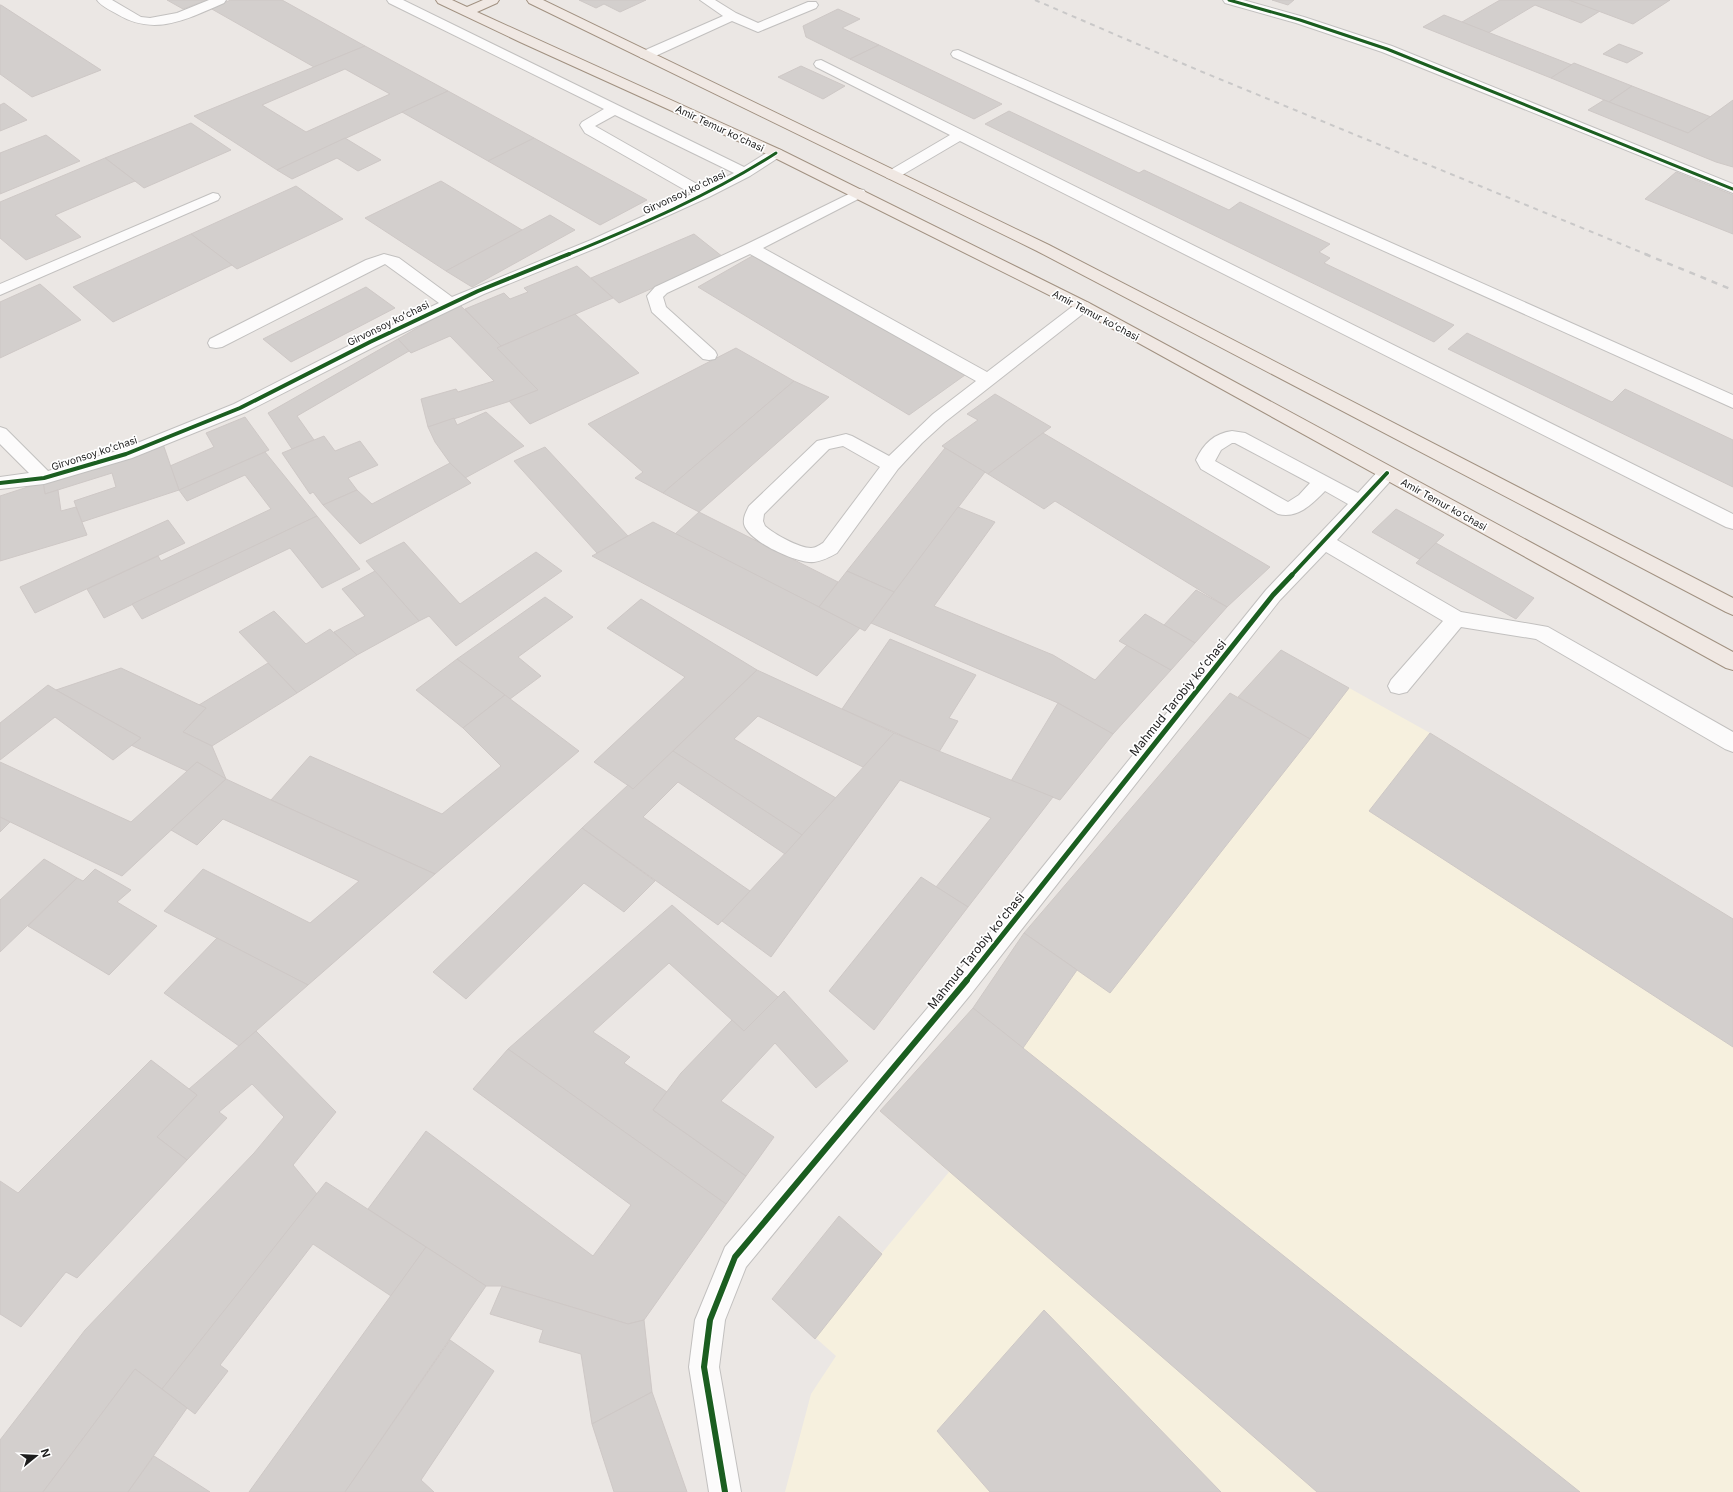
<svg xmlns="http://www.w3.org/2000/svg" width="1733" height="1492" viewBox="0 0 1733 1492" font-family="Inter,sans-serif">
<style>
.education{fill:#f6f0de}
.building{fill:#d3cfcd;stroke:#cec8c6;fill-rule:evenodd}
.lines{fill:none;stroke-linecap:round;stroke-linejoin:round}
.minor-casing{stroke:#c2c0bf;stroke-width:2}
.major-casing{stroke:#a19181;stroke-width:2}
.minor{fill:#fcfbfb;fill-rule:evenodd}
.major{fill:#f0e8e3;fill-rule:evenodd}
.rail-far1{stroke:#c9c8c8;stroke-width:2;stroke-dasharray:5 5;stroke-linecap:butt}
.rail{stroke:#c9c8c8;stroke-width:2.5;stroke-dasharray:6 6;stroke-linecap:butt}
.cycleway-far3-casing{stroke:#fff;stroke-width:4.5}
.cycleway-far2-casing{stroke:#fff;stroke-width:6}
.cycleway-far1-casing{stroke:#fff;stroke-width:8}
.cycleway-casing{stroke:#fff;stroke-width:9}
.cycleway-far3{stroke:#1b5e20;stroke-width:3}
.cycleway-far2{stroke:#1b5e20;stroke-width:4}
.cycleway-far1{stroke:#1b5e20;stroke-width:5}
.cycleway{stroke:#1b5e20;stroke-width:6}
.labels{text-anchor:middle;stroke-width:3.5;stroke-linejoin:round;paint-order:stroke}
.far-street-label{font-size:10px;fill:#1c1c1c;stroke:#fff}
.street-label{font-size:12px;fill:#1c1c1c;stroke:#fff}
</style>
<rect width="100%" height="100%" fill="#ebe7e4"/>
<!-- education -->
<path class="education" d="M 1281,650 L 1430,733 L 1733,919 L 1733,1492 L 785,1492 L 811,1394 L 836,1356 L 772,1299 L 839,1216 L 882,1253 L 949,1172 L 880,1111 L 973,1008 L 1024,933 L 1230,693 L 1238,697 Z"/>
<!-- building -->
<g class="building">
<path d="M 167,0 L 207,0 L 183,9 Z"/>
<path d="M 231,0 L 282,0 L 365,46 L 314,67 L 210,8 Z"/>
<path d="M 579,0 L 646,0 L 620,12 L 604,4 L 596,8 Z"/>
<path d="M 1272,0 L 1294,0 L 1288,5 Z"/>
<path d="M 1500,0 L 1569,0 L 1600,11 L 1581,23 L 1535,5 L 1488,33 L 1462,22 Z"/>
<path d="M 1569,0 L 1670,0 L 1633,24 Z"/>
<path d="M 0,5 L 1,5 L 101,70 L 32,97 L 0,74 Z"/>
<path d="M 838,9 L 860,19 L 842,28 L 879,45 L 850,59 L 806,37 L 803,26 Z"/>
<path d="M 1444,15 L 1462,22 L 1572,65 L 1551,78 L 1423,27 Z"/>
<path d="M 1619,44 L 1643,53 L 1627,63 L 1603,54 Z"/>
<path d="M 879,45 L 1002,104 L 974,119 L 850,59 Z"/>
<path d="M 365,46 L 448,91 L 277,170 L 194,116 ZM 345,69 L 390,94 L 306,132 L 262,105 Z"/>
<path d="M 1574,63 L 1632,86 L 1609,102 L 1551,78 Z"/>
<path d="M 801,66 L 845,86 L 823,99 L 778,77 Z"/>
<path d="M 1632,86 L 1711,117 L 1688,133 L 1609,102 Z"/>
<path d="M 448,91 L 534,138 L 488,161 L 402,112 Z"/>
<path d="M 1604,100 L 1688,133 L 1733,100 L 1733,167 L 1716,162 L 1588,110 Z"/>
<path d="M 4,103 L 27,120 L 0,131 L 0,105 Z"/>
<path d="M 1009,111 L 1139,173 L 1144,170 L 1229,210 L 1240,202 L 1330,244 L 1319,252 L 1330,258 L 1324,263 L 1454,325 L 1434,342 L 985,124 Z"/>
<path d="M 191,123 L 231,150 L 144,188 L 105,158 Z"/>
<path d="M 46,135 L 80,161 L 0,194 L 0,153 Z"/>
<path d="M 345,138 L 381,160 L 358,171 L 337,158 L 292,179 L 277,170 Z"/>
<path d="M 534,138 L 647,200 L 600,225 L 488,161 Z"/>
<path d="M 105,158 L 135,181 L 55,215 L 81,237 L 26,260 L 0,238 L 0,202 Z"/>
<path d="M 1676,172 L 1733,195 L 1733,234 L 1645,199 Z"/>
<path d="M 441,181 L 522,230 L 446,271 L 365,218 Z"/>
<path d="M 296,186 L 343,219 L 237,269 L 191,234 Z"/>
<path d="M 550,215 L 575,230 L 472,287 L 446,271 Z"/>
<path d="M 191,234 L 232,265 L 113,322 L 73,287 Z"/>
<path d="M 694,234 L 723,257 L 619,303 L 591,278 Z"/>
<path d="M 754,255 L 965,375 L 909,415 L 698,287 Z"/>
<path d="M 577,266 L 613,298 L 501,346 L 465,309 L 504,293 L 510,299 L 528,292 L 524,288 Z"/>
<path d="M 40,284 L 81,320 L 0,358 L 0,302 Z"/>
<path d="M 366,287 L 395,308 L 291,362 L 263,339 Z"/>
<path d="M 459,304 L 501,346 L 497,348 L 538,390 L 520,398 L 428,427 L 421,399 L 456,389 L 458,392 L 494,381 L 450,336 L 411,353 L 398,339 Z"/>
<path d="M 575,314 L 639,373 L 530,424 L 509,401 L 538,390 L 497,348 Z"/>
<path d="M 1467,333 L 1612,402 L 1625,389 L 1733,440 L 1733,487 L 1448,349 Z"/>
<path d="M 398,339 L 409,351 L 297,416 L 314,440 L 292,449 L 268,413 Z"/>
<path d="M 736,348 L 794,381 L 663,493 L 635,478 L 643,472 L 588,424 Z"/>
<path d="M 794,381 L 829,397 L 699,512 L 663,493 Z"/>
<path d="M 995,394 L 1051,427 L 988,474 L 942,446 L 978,420 L 967,414 Z"/>
<path d="M 486,412 L 524,446 L 465,478 L 450,463 L 435,442 L 428,427 L 454,418 L 457,425 Z"/>
<path d="M 245,417 L 269,450 L 179,490 L 170,466 L 214,447 L 206,433 Z"/>
<path d="M 1043,433 L 1270,567 L 1227,607 L 1055,501 L 1044,509 L 988,474 Z"/>
<path d="M 324,436 L 335,451 L 360,441 L 378,465 L 348,478 L 357,490 L 323,505 L 313,492 L 310,494 L 282,453 Z"/>
<path d="M 163,444 L 179,490 L 82,522 L 74,501 L 116,487 L 112,473 L 45,494 L 43,482 Z"/>
<path d="M 545,447 L 628,536 L 597,553 L 514,461 Z"/>
<path d="M 945,448 L 985,472 L 894,592 L 847,571 Z"/>
<path d="M 265,452 L 317,516 L 104,618 L 87,589 L 158,556 L 161,561 L 271,509 L 245,475 L 187,501 L 179,490 Z"/>
<path d="M 450,463 L 471,483 L 360,544 L 323,505 L 357,490 L 372,504 Z"/>
<path d="M 43,482 L 45,494 L 58,490 L 61,511 L 76,507 L 87,535 L 0,561 L 0,496 Z"/>
<path d="M 958,507 L 995,522 L 934,606 L 1053,655 L 1095,680 L 1127,645 L 1171,670 L 1113,734 L 1058,703 L 871,623 Z"/>
<path d="M 1396,509 L 1444,535 L 1419,559 L 1372,532 Z"/>
<path d="M 699,512 L 838,582 L 819,607 L 675,534 Z"/>
<path d="M 317,516 L 360,569 L 322,588 L 290,548 L 142,619 L 132,604 Z"/>
<path d="M 168,520 L 185,543 L 35,613 L 20,587 Z"/>
<path d="M 653,522 L 819,607 L 860,628 L 817,676 L 592,556 Z"/>
<path d="M 404,542 L 460,604 L 536,552 L 562,571 L 456,646 L 429,616 L 419,621 L 366,561 Z"/>
<path d="M 1436,543 L 1534,598 L 1516,619 L 1416,563 Z"/>
<path d="M 375,571 L 419,621 L 357,655 L 334,632 L 365,616 L 342,589 Z"/>
<path d="M 847,571 L 894,592 L 865,631 L 819,607 Z"/>
<path d="M 1196,590 L 1227,607 L 1195,643 L 1164,625 Z"/>
<path d="M 545,597 L 573,617 L 518,657 L 541,676 L 510,699 L 457,659 Z"/>
<path d="M 641,599 L 757,670 L 633,789 L 594,762 L 685,677 L 607,628 Z"/>
<path d="M 274,611 L 306,644 L 330,629 L 357,655 L 297,693 L 239,632 Z"/>
<path d="M 1145,614 L 1195,643 L 1171,670 L 1119,641 Z"/>
<path d="M 890,639 L 976,675 L 949,718 L 958,721 L 939,752 L 842,709 Z"/>
<path d="M 1281,650 L 1349,688 L 1310,739 L 1238,697 Z"/>
<path d="M 457,659 L 505,695 L 463,728 L 416,690 Z"/>
<path d="M 268,663 L 297,693 L 212,746 L 183,732 L 206,708 L 199,705 Z"/>
<path d="M 121,668 L 206,708 L 183,732 L 212,746 L 226,779 L 197,762 L 187,771 L 131,745 L 141,738 L 56,690 Z"/>
<path d="M 757,670 L 894,733 L 863,767 L 758,716 L 734,739 L 836,798 L 802,835 L 673,751 Z"/>
<path d="M 48,685 L 56,690 L 141,738 L 113,760 L 55,717 L 0,760 L 0,723 Z"/>
<path d="M 1230,693 L 1310,739 L 1110,993 L 1024,933 Z"/>
<path d="M 505,695 L 579,751 L 435,874 L 271,800 L 310,756 L 442,814 L 501,766 L 463,728 Z"/>
<path d="M 1058,703 L 1113,734 L 1060,800 L 1011,781 Z"/>
<path d="M 894,733 L 1053,797 L 968,907 L 936,887 L 991,818 L 900,780 L 771,957 L 722,921 L 802,835 Z"/>
<path d="M 1430,733 L 1733,919 L 1733,1047 L 1369,811 Z"/>
<path d="M 673,751 L 802,835 L 785,854 L 678,782 L 643,817 L 750,891 L 718,925 L 582,828 L 628,785 L 633,789 Z"/>
<path d="M 0,762 L 131,822 L 197,762 L 226,779 L 122,876 L 0,817 Z"/>
<path d="M 226,779 L 271,800 L 435,874 L 308,985 L 164,911 L 203,869 L 310,923 L 359,881 L 223,819 L 197,845 L 171,830 Z"/>
<path d="M 0,817 L 10,822 L 0,832 Z"/>
<path d="M 582,828 L 655,881 L 624,912 L 584,883 L 466,999 L 433,972 Z"/>
<path d="M 44,859 L 77,878 L 0,952 L 0,900 Z"/>
<path d="M 95,869 L 131,890 L 117,902 L 157,926 L 109,975 L 28,926 L 77,878 L 83,881 Z"/>
<path d="M 921,877 L 968,907 L 874,1030 L 829,991 Z"/>
<path d="M 672,905 L 778,997 L 744,1031 L 669,963 L 593,1032 L 630,1057 L 624,1063 L 667,1092 L 653,1110 L 746,1176 L 726,1204 L 508,1049 Z"/>
<path d="M 1024,933 L 1077,970 L 1023,1048 L 973,1008 Z"/>
<path d="M 217,938 L 308,985 L 239,1046 L 164,993 Z"/>
<path d="M 784,991 L 848,1061 L 816,1088 L 775,1043 L 721,1101 L 774,1137 L 746,1176 L 653,1110 L 681,1073 L 732,1020 L 744,1031 Z"/>
<path d="M 973,1008 L 1023,1048 L 1580,1492 L 1317,1492 L 880,1111 Z"/>
<path d="M 256,1031 L 336,1112 L 293,1165 L 317,1194 L 162,1389 L 135,1369 L 43,1492 L 0,1492 L 0,1440 L 85,1330 L 254,1153 L 284,1117 L 252,1084 L 219,1112 L 227,1118 L 187,1160 L 157,1137 L 197,1095 L 189,1089 Z"/>
<path d="M 508,1049 L 726,1204 L 644,1320 L 628,1324 L 502,1286 L 486,1286 L 368,1209 L 426,1131 L 593,1256 L 631,1205 L 473,1089 Z"/>
<path d="M 151,1060 L 197,1095 L 157,1137 L 187,1160 L 77,1278 L 66,1272 L 21,1327 L 0,1314 L 0,1181 L 18,1193 Z"/>
<path d="M 326,1182 L 426,1247 L 391,1296 L 313,1244 L 220,1365 L 228,1371 L 195,1414 L 162,1389 Z"/>
<path d="M 839,1216 L 882,1254 L 815,1339 L 772,1299 Z"/>
<path d="M 426,1247 L 486,1286 L 345,1492 L 249,1492 Z"/>
<path d="M 502,1286 L 628,1324 L 644,1320 L 652,1392 L 592,1424 L 581,1354 L 539,1342 L 543,1330 L 490,1314 Z"/>
<path d="M 1044,1310 L 1221,1492 L 990,1492 L 937,1431 Z"/>
<path d="M 450,1340 L 494,1371 L 421,1480 L 434,1492 L 345,1492 Z"/>
<path d="M 135,1369 L 187,1408 L 128,1492 L 43,1492 Z"/>
<path d="M 652,1392 L 687,1492 L 614,1492 L 592,1424 Z"/>
<path d="M 154,1456 L 210,1492 L 128,1492 Z"/>
</g>
<g class="lines">
<!-- minor casing -->
<g class="minor-casing">
<g id="minor">
<path d="M 97,0 L 112,0 L 141,17 L 150,18 L 177,13 L 209,0 L 226,0 L 224,3 C 187,19 155,37 117,14 C 110,10 101,6 97,0 Z"/>
<path d="M 387,0 L 403,0 L 744,167 L 771,150 L 776,149 L 781,150 L 783,153 L 781,156 L 750,176 L 709,197 L 601,246 L 484,294 L 376,346 L 246,412 L 132,458 L 44,484 L 0,489 L 0,477 L 29,473 L 0,444 L 0,427 L 6,429 L 48,471 L 120,450 L 234,404 L 364,338 L 439,303 L 385,264 L 222,347 L 216,348 L 210,347 L 208,343 L 210,339 L 366,260 L 384,254 L 399,258 L 452,297 L 591,240 L 692,194 L 585,133 L 580,125 L 582,122 L 604,109 L 389,3 ZM 615,115 L 734,173 L 704,188 L 595,126 Z"/>
<path d="M 700,0 L 715,0 L 736,13 L 758,23 L 808,2 L 816,2 L 818,5 L 816,8 L 758,32 L 732,21 L 651,58 L 641,58 L 639,55 L 641,52 L 723,16 Z"/>
<path d="M 1223,0 L 1243,0 L 1304,17 L 1392,46 L 1733,184 L 1733,193 L 1382,52 L 1296,23 L 1225,3 Z"/>
<path d="M 958,50 L 1733,395 L 1733,408 L 953,57 L 951,54 L 953,51 Z"/>
<path d="M 821,60 L 1733,514 L 1733,529 L 1726,527 L 960,141 L 897,178 L 892,179 L 887,178 L 885,175 L 887,172 L 950,135 L 816,67 L 814,64 L 816,61 Z"/>
<path d="M 859,189 L 864,190 L 866,193 L 864,196 L 763,248 L 987,372 L 1077,303 L 1083,301 L 1089,303 L 1091,306 L 1089,309 L 945,422 L 922,443 L 898,469 L 837,553 C 830,557 822,561 814,562 C 797,564 748,541 744,524 C 743,517 746,512 749,506 L 817,441 L 846,434 L 852,436 L 889,456 L 933,414 L 976,381 L 750,254 L 667,293 L 663,297 L 666,307 L 715,351 L 717,355 L 715,359 L 709,360 L 703,359 L 652,312 L 647,296 L 655,287 L 745,245 ZM 843,446 L 880,467 L 823,543 C 819,545 816,548 811,548 C 799,548 774,534 765,526 L 763,521 L 764,514 L 829,449 Z"/>
<path d="M 213,193 L 218,194 L 220,197 L 218,200 L 0,295 L 0,284 Z"/>
<path d="M 1232,431 L 1245,433 L 1358,493 L 1380,469 L 1387,467 L 1394,469 L 1396,473 L 1394,477 L 1337,540 L 1461,612 L 1548,627 L 1733,732 L 1733,752 L 1725,749 L 1536,639 L 1461,627 L 1407,692 L 1399,694 L 1391,692 L 1388,686 L 1391,680 L 1443,621 L 1326,552 L 1280,600 L 971,994 L 746,1267 L 725,1320 L 719,1367 L 741,1492 L 709,1492 L 689,1367 L 695,1320 L 725,1247 L 953,978 L 1266,590 L 1348,504 L 1325,491 C 1312,504 1298,519 1278,514 L 1201,469 L 1196,460 C 1203,444 1215,433 1232,431 ZM 1232,443 L 1235,443 L 1310,483 L 1299,495 L 1288,502 L 1215,461 L 1221,450 Z"/>
</g>
</g>
<!-- major casing -->
<g class="major-casing">
<g id="major">
<path d="M 436,0 L 452,0 L 467,7 L 483,0 L 499,0 L 497,3 L 477,12 L 781,150 L 1089,303 L 1733,652 L 1733,670 L 1726,668 L 1077,309 L 771,156 L 520,42 L 438,3 Z"/>
<path d="M 527,0 L 543,0 L 1049,245 L 1733,598 L 1733,615 L 1726,612 L 1037,251 L 529,3 Z"/>
</g>
</g>
<!-- minor -->
<use href="#minor" class="minor"/>
<!-- major -->
<use href="#major" class="major"/>
<!-- rail-far1 -->
<path class="rail-far1" d="M 1035,0 L 1200,71 L 1648,255"/>
<!-- rail -->
<path class="rail" d="M 1645,254 L 1733,290"/>
<!-- cycleway-far3 casing -->
<g class="cycleway-far3-casing">
<g id="cycleway-far3">
<path d="M 1229,0 L 1300,20 L 1387,49 L 1733,189"/>
<path d="M 567,255 C 638,226 711,195 776,153"/>
</g>
</g>
<!-- cycleway-far2 casing -->
<g class="cycleway-far2-casing">
<g id="cycleway-far2">
<path d="M 0,483 L 44,478 L 126,454 L 240,408 L 370,342 L 478,291 L 569,254"/>
<path d="M 1291,576 L 1387,473"/>
</g>
</g>
<!-- cycleway-far1 casing -->
<g class="cycleway-far1-casing">
<path id="cycleway-far1" d="M 966,981 L 1273,595 L 1292,575"/>
</g>
<!-- cycleway casing -->
<g class="cycleway-casing">
<path id="cycleway" d="M 725,1492 L 704,1367 L 710,1320 L 735,1257 L 967,980"/>
</g>
<!-- cycleway-far3 -->
<use href="#cycleway-far3" class="cycleway-far3"/>
<!-- cycleway-far2 -->
<use href="#cycleway-far2" class="cycleway-far2"/>
<!-- cycleway-far1 -->
<use href="#cycleway-far1" class="cycleway-far1"/>
<!-- cycleway -->
<use href="#cycleway" class="cycleway"/>
</g>
<g class="labels">
<!-- far-street labels -->
<g class="far-street-label">
<text transform="translate(720 128) rotate(25)" y="4">Amir Temur koʻchasi</text>
<text transform="translate(684 192) rotate(-25)" y="4">Girvonsoy koʻchasi</text>
<text transform="translate(1096 315) rotate(28)" y="4">Amir Temur koʻchasi</text>
<text transform="translate(388 323) rotate(-26)" y="4">Girvonsoy koʻchasi</text>
<text transform="translate(94 453) rotate(-18)" y="4">Girvonsoy koʻchasi</text>
<text transform="translate(1444 504) rotate(29)" y="4">Amir Temur koʻchasi</text>
</g>
<!-- street labels -->
<g class="street-label">
<text transform="translate(1178 698) rotate(-51)" y="4">Mahmud Tarobiy koʻchasi</text>
<text transform="translate(976 951) rotate(-51)" y="4">Mahmud Tarobiy koʻchasi</text>
</g>
</g>
<!-- north arrow -->
<g transform="translate(36 1456) rotate(72)" stroke="#ffffff" stroke-width="3" paint-order="stroke">
<path d="M0-3L7 15L0 10L-7 15Z" fill="#1c1c1c"/>
<text y="-6" font-size="11" font-weight="bold" text-anchor="middle" fill="#1c1c1c">N</text>
</g>
</svg>
